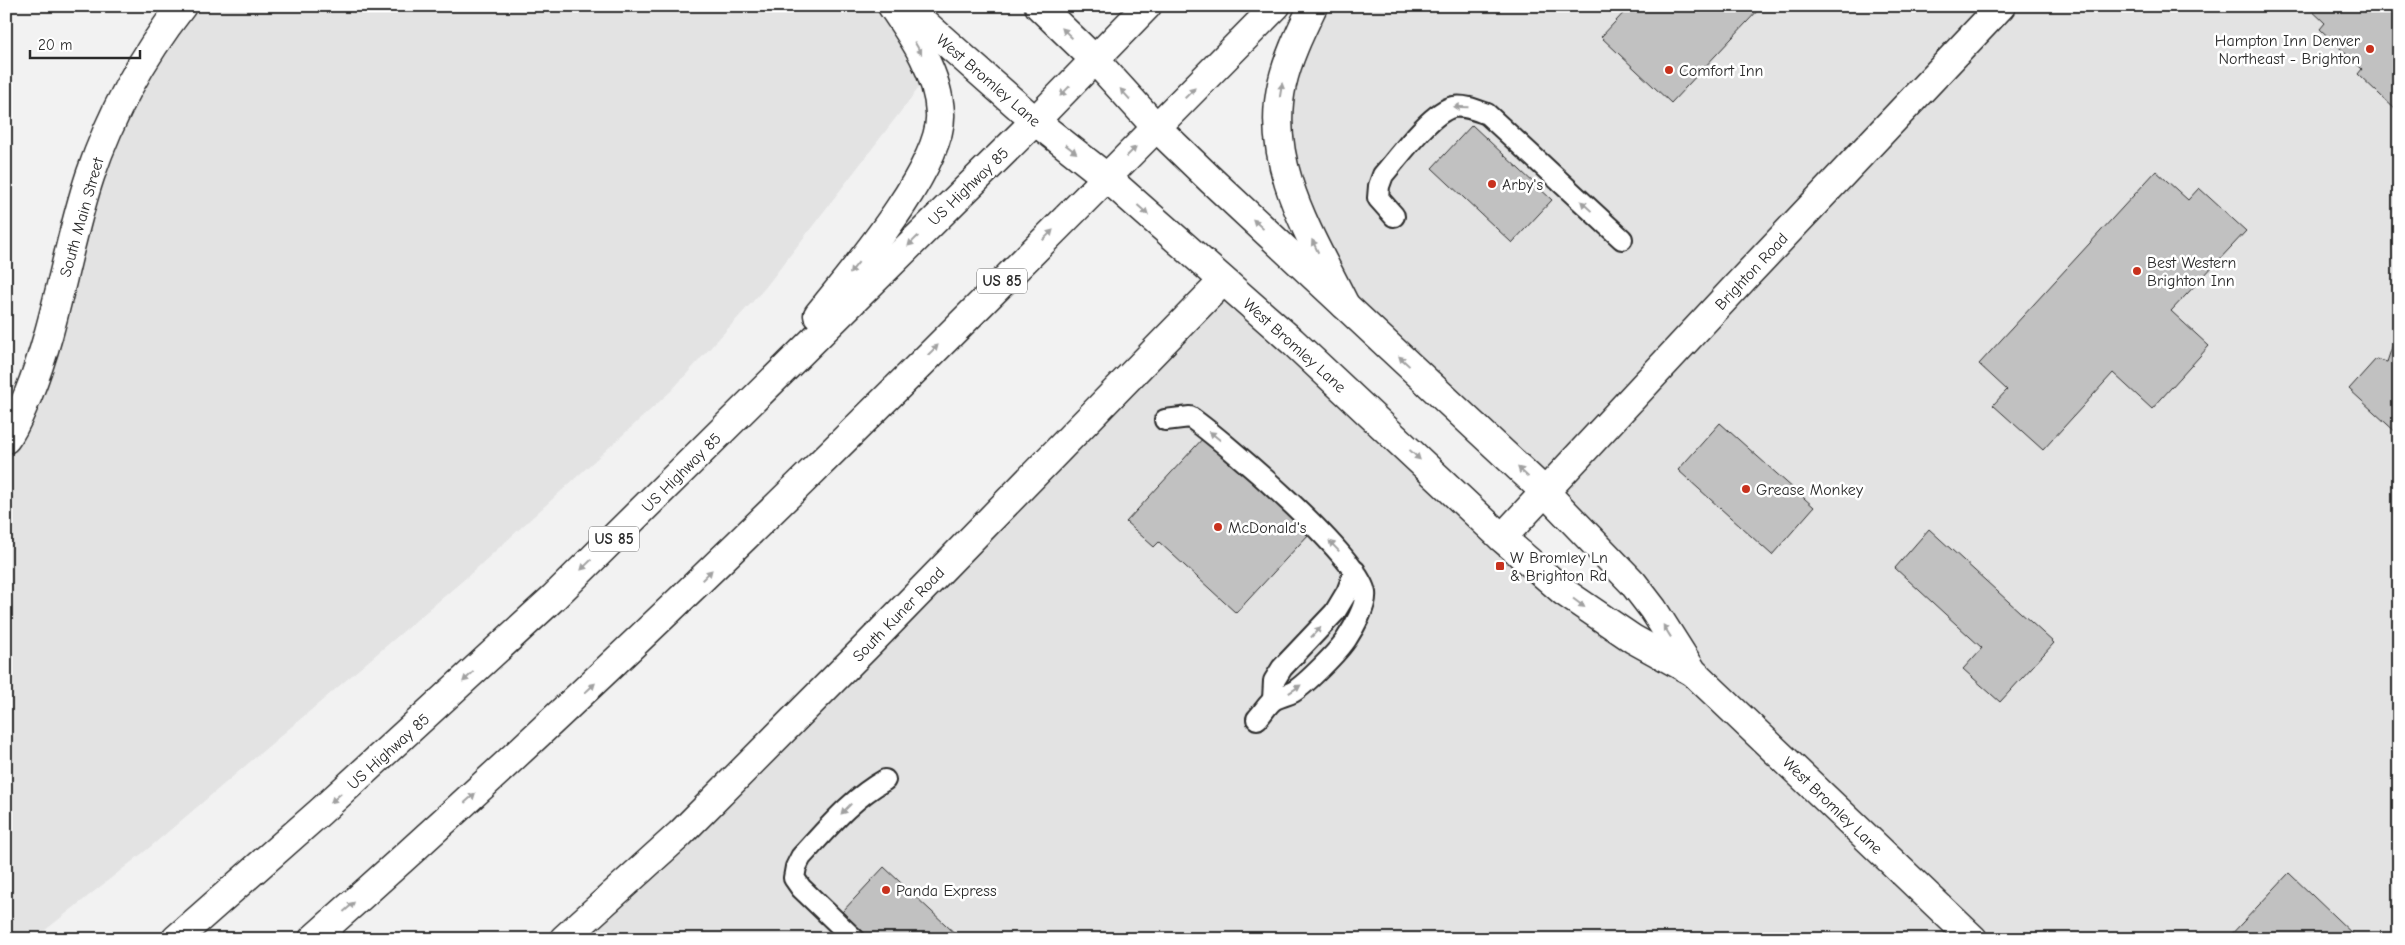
<svg xmlns="http://www.w3.org/2000/svg" width="2405" height="945" viewBox="0 0 2405 945" font-family="'Comic Neue',sans-serif">
<style>
.built{fill:#e3e3e3}
.building{fill:#c1c1c1;stroke:#2b2b2b}
.lines{fill:none;stroke-linecap:round;stroke-linejoin:round}
.lane-casing{stroke:#2b2b2b;stroke-width:24}
.secondary-casing{stroke:#2b2b2b;stroke-width:31}
.highway-casing{stroke:#2b2b2b;stroke-width:31}
.lane{stroke:#fff;stroke-width:20}
.secondary{stroke:#fff;stroke-width:28}
.highway{stroke:#fff;stroke-width:28}
.oneway{fill:#a0a0a0}
.poi-dot{fill:#c8321e;stroke:#fff;stroke-width:2}
.labels{text-anchor:middle;stroke-width:5;stroke-linejoin:round;paint-order:stroke}
.shield{fill:#fff;stroke:#6b6b6b;stroke-width:1}
.shield-label{font-size:15px;font-weight:bold;fill:#2b2b2b}
.poi-label{font-size:16px;fill:#2b2b2b;stroke:#fff;text-anchor:start}
.street-label{font-size:16px;fill:#2b2b2b;stroke:#fff}
</style>
<rect width="100%" height="100%" fill="#f2f2f2"/>
<filter id="ink" filterUnits="userSpaceOnUse"><feTurbulence type="fractalNoise" baseFrequency=".02" numOctaves="2"/><feDisplacementMap in="SourceGraphic" scale="10" xChannelSelector="R" yChannelSelector="G"/><feConvolveMatrix kernelMatrix="1 2 1 2 8 2 1 2 1" color-interpolation-filters="sRGB"/></filter>
<g filter="url(#ink)">
<!-- built -->
<g class="built">
<path d="M 183,6 L 891,6 L 931,72 L 765,288 L 671,391 L 467,577 L 149,848 L 34,939 L 6,939 L 6,419 L 90,176 Z"/>
<path d="M 1313,6 L 2399,6 L 2399,939 L 564,939 L 1223,281 L 1502,538 L 1691,671 L 1653,609 L 1345,305 L 1280,154 Z"/>
</g>
<!-- building -->
<g class="building">
<path d="M 1630,6 L 1762,6 L 1671,103 L 1601,37 Z"/>
<path d="M 2307,6 L 2399,6 L 2399,113 L 2358,74 L 2362,69 L 2320,29 L 2325,23 Z"/>
<path d="M 1472,125 L 1552,200 L 1512,243 L 1432,168 Z"/>
<path d="M 2156,171 L 2188,200 L 2199,188 L 2246,231 L 2171,311 L 2209,346 L 2152,409 L 2113,373 L 2043,450 L 1993,405 L 2007,390 L 1979,364 Z"/>
<path d="M 2399,338 L 2399,435 L 2349,389 L 2376,359 L 2387,362 L 2393,344 Z"/>
<path d="M 1720,423 L 1814,507 L 1772,555 L 1678,470 Z"/>
<path d="M 1205,436 L 1310,533 L 1236,613 L 1159,542 L 1154,547 L 1126,522 Z"/>
<path d="M 1929,529 L 2054,643 L 2000,702 L 1963,669 L 1982,648 L 1895,568 Z"/>
<path d="M 884,867 L 961,939 L 871,939 L 842,912 Z"/>
<path d="M 2289,873 L 2358,939 L 2227,939 Z"/>
</g>
<g class="lines">
<!-- lane casing -->
<g class="lane-casing">
<g id="lane">
<path d="M 1394,216 L 1378,198 L 1379,186 L 1383,175 C 1398,158 1431,112 1453,107 C 1465,105 1476,110 1487,114 L 1622,239"/>
<path d="M 1165,420 L 1190,417 C 1224,441 1360,557 1365,593 C 1367,605 1353,629 1347,638 C 1339,651 1306,684 1293,692 C 1287,695 1281,696 1275,699 C 1268,703 1263,713 1257,719"/>
<path d="M 1273,700 L 1274,681 L 1282,668 L 1335,612 L 1347,592 L 1355,571"/>
<path d="M 854,939 L 801,888 L 794,878 L 796,867 L 801,857 C 827,829 851,799 885,780"/>
</g>
</g>
<!-- secondary casing -->
<g class="secondary-casing">
<g id="secondary">
<path d="M 905,6 L 1035,121 L 1106,177 L 1292,341 L 1502,538 L 1564,592 L 1633,639 L 1691,671"/>
<path d="M 1039,6 L 1095,60 L 1156,127 L 1212,181 L 1545,492 L 1633,583 L 1653,609 L 1693,672 L 1973,939"/>
<path d="M 6,439 C 16,426 21,410 28,395 C 57,324 66,248 90,176 C 111,114 142,57 182,6"/>
<path d="M 1502,538 L 1745,277 L 2001,6"/>
<path d="M 564,939 L 680,834 L 869,644 L 1223,281"/>
</g>
</g>
<!-- highway casing -->
<g class="highway-casing">
<g id="highway">
<path d="M 1313,6 C 1301,31 1288,57 1282,84 C 1264,164 1311,236 1345,305"/>
<path d="M 818,315 C 851,274 944,165 940,113 C 938,73 914,38 892,6"/>
<path d="M 176,939 L 320,812 L 553,598 L 1035,121 L 1147,6"/>
<path d="M 313,939 C 648,643 962,325 1276,6"/>
</g>
</g>
<!-- lane -->
<use href="#lane" class="lane"/>
<!-- secondary -->
<use href="#secondary" class="secondary"/>
<!-- highway -->
<use href="#highway" class="highway"/>
</g>
<!-- one-way arrows -->
<defs><path id="oneway-solid" d="M-6-.8H1V-3.2L6.5 0L1 3.2V.8H-6Z" transform="scale(1.25)"/></defs>
<g class="oneway">
<use href="#oneway-solid" transform="translate(1067 33) rotate(-136)"/>
<use href="#oneway-solid" transform="translate(918 48) rotate(60)"/>
<use href="#oneway-solid" transform="translate(1281 90) rotate(-81)"/>
<use href="#oneway-solid" transform="translate(1065 91) rotate(134)"/>
<use href="#oneway-solid" transform="translate(1190 93) rotate(-45)"/>
<use href="#oneway-solid" transform="translate(1125 94) rotate(-132)"/>
<use href="#oneway-solid" transform="translate(1461 107) rotate(-179)"/>
<use href="#oneway-solid" transform="translate(1071 149) rotate(38)"/>
<use href="#oneway-solid" transform="translate(1131 152) rotate(-45)"/>
<use href="#oneway-solid" transform="translate(1586 206) rotate(-137)"/>
<use href="#oneway-solid" transform="translate(1143 210) rotate(42)"/>
<use href="#oneway-solid" transform="translate(1258 224) rotate(-137)"/>
<use href="#oneway-solid" transform="translate(1048 235) rotate(-45)"/>
<use href="#oneway-solid" transform="translate(913 241) rotate(135)"/>
<use href="#oneway-solid" transform="translate(1315 246) rotate(-116)"/>
<use href="#oneway-solid" transform="translate(854 268) rotate(128)"/>
<use href="#oneway-solid" transform="translate(933 350) rotate(-45)"/>
<use href="#oneway-solid" transform="translate(1404 361) rotate(-137)"/>
<use href="#oneway-solid" transform="translate(1215 436) rotate(-141)"/>
<use href="#oneway-solid" transform="translate(1415 455) rotate(43)"/>
<use href="#oneway-solid" transform="translate(1523 472) rotate(-137)"/>
<use href="#oneway-solid" transform="translate(1334 546) rotate(-134)"/>
<use href="#oneway-solid" transform="translate(586 565) rotate(136)"/>
<use href="#oneway-solid" transform="translate(707 575) rotate(-45)"/>
<use href="#oneway-solid" transform="translate(1579 603) rotate(37)"/>
<use href="#oneway-solid" transform="translate(1667 631) rotate(-122)"/>
<use href="#oneway-solid" transform="translate(1316 632) rotate(-47)"/>
<use href="#oneway-solid" transform="translate(468 677) rotate(137)"/>
<use href="#oneway-solid" transform="translate(590 688) rotate(-43)"/>
<use href="#oneway-solid" transform="translate(1295 689) rotate(-34)"/>
<use href="#oneway-solid" transform="translate(336 798) rotate(138)"/>
<use href="#oneway-solid" transform="translate(470 798) rotate(-42)"/>
<use href="#oneway-solid" transform="translate(846 809) rotate(134)"/>
<use href="#oneway-solid" transform="translate(349 907) rotate(-42)"/>
</g>
</g>
<!-- markers -->
<g class="poi-dot">
<circle cx="2370" cy="49" r="5"/>
<circle cx="1669" cy="70" r="5"/>
<circle cx="1492" cy="184" r="5"/>
<circle cx="2137" cy="271" r="5"/>
<circle cx="1746" cy="489" r="5"/>
<circle cx="1218" cy="527" r="5"/>
<rect x="1495" y="561" width="10" height="10" rx="2.5"/>
<circle cx="886" cy="890" r="5"/>
</g>
<g class="labels">
<!-- shield labels -->
<g class="shield">
<rect x="977" y="268.5" width="50" height="25" rx="4"/>
<rect x="589" y="526.5" width="50" height="25" rx="4"/>
</g>
<g class="shield-label">
<text x="1002" y="286">US 85</text>
<text x="614" y="544">US 85</text>
</g>
<!-- poi labels -->
<g class="poi-label">
<text x="2360" y="46" text-anchor="end">Hampton Inn Denver<tspan x="2360" dy="18">Northeast - Brighton</tspan></text>
<text x="1679" y="76">Comfort Inn</text>
<text x="1502" y="190">Arby's</text>
<text x="2147" y="268">Best Western<tspan x="2147" dy="18">Brighton Inn</tspan></text>
<text x="1756" y="495">Grease Monkey</text>
<text x="1228" y="533">McDonald's</text>
<text x="1510" y="563">W Bromley Ln<tspan x="1510" dy="18">&amp; Brighton Rd</tspan></text>
<text x="896" y="896">Panda Express</text>
</g>
<!-- street labels -->
<g class="street-label">
<text transform="translate(989 80) rotate(41)" y="6">West Bromley Lane</text>
<text transform="translate(968 186) rotate(-44)" y="6">US Highway 85</text>
<text transform="translate(81 217) rotate(-74)" y="6">South Main Street</text>
<text transform="translate(1751 271) rotate(-47)" y="6">Brighton Road</text>
<text transform="translate(1295 345) rotate(42)" y="6">West Bromley Lane</text>
<text transform="translate(681 472) rotate(-45)" y="6">US Highway 85</text>
<text transform="translate(898 614) rotate(-46)" y="6">South Kuner Road</text>
<text transform="translate(388 751) rotate(-42)" y="6">US Highway 85</text>
<text transform="translate(1833 805) rotate(44)" y="6">West Bromley Lane</text>
</g>
</g>
<!-- margin -->
<rect width="2405" height="945" fill="none" stroke="#fff" stroke-width="25"/>
<rect x="12" y="12" width="2380" height="920" fill="none" stroke="#2b2b2b" stroke-width="2" filter="url(#ink)"/>
<!-- scale -->
<path d="M30 50v8h110v-8" fill="none" stroke="#2b2b2b" stroke-width="2.5"/>
<text x="38" y="50" font-size="15" fill="#2b2b2b" stroke="#ffffff" stroke-width="4" paint-order="stroke">20 m</text>
</svg>
